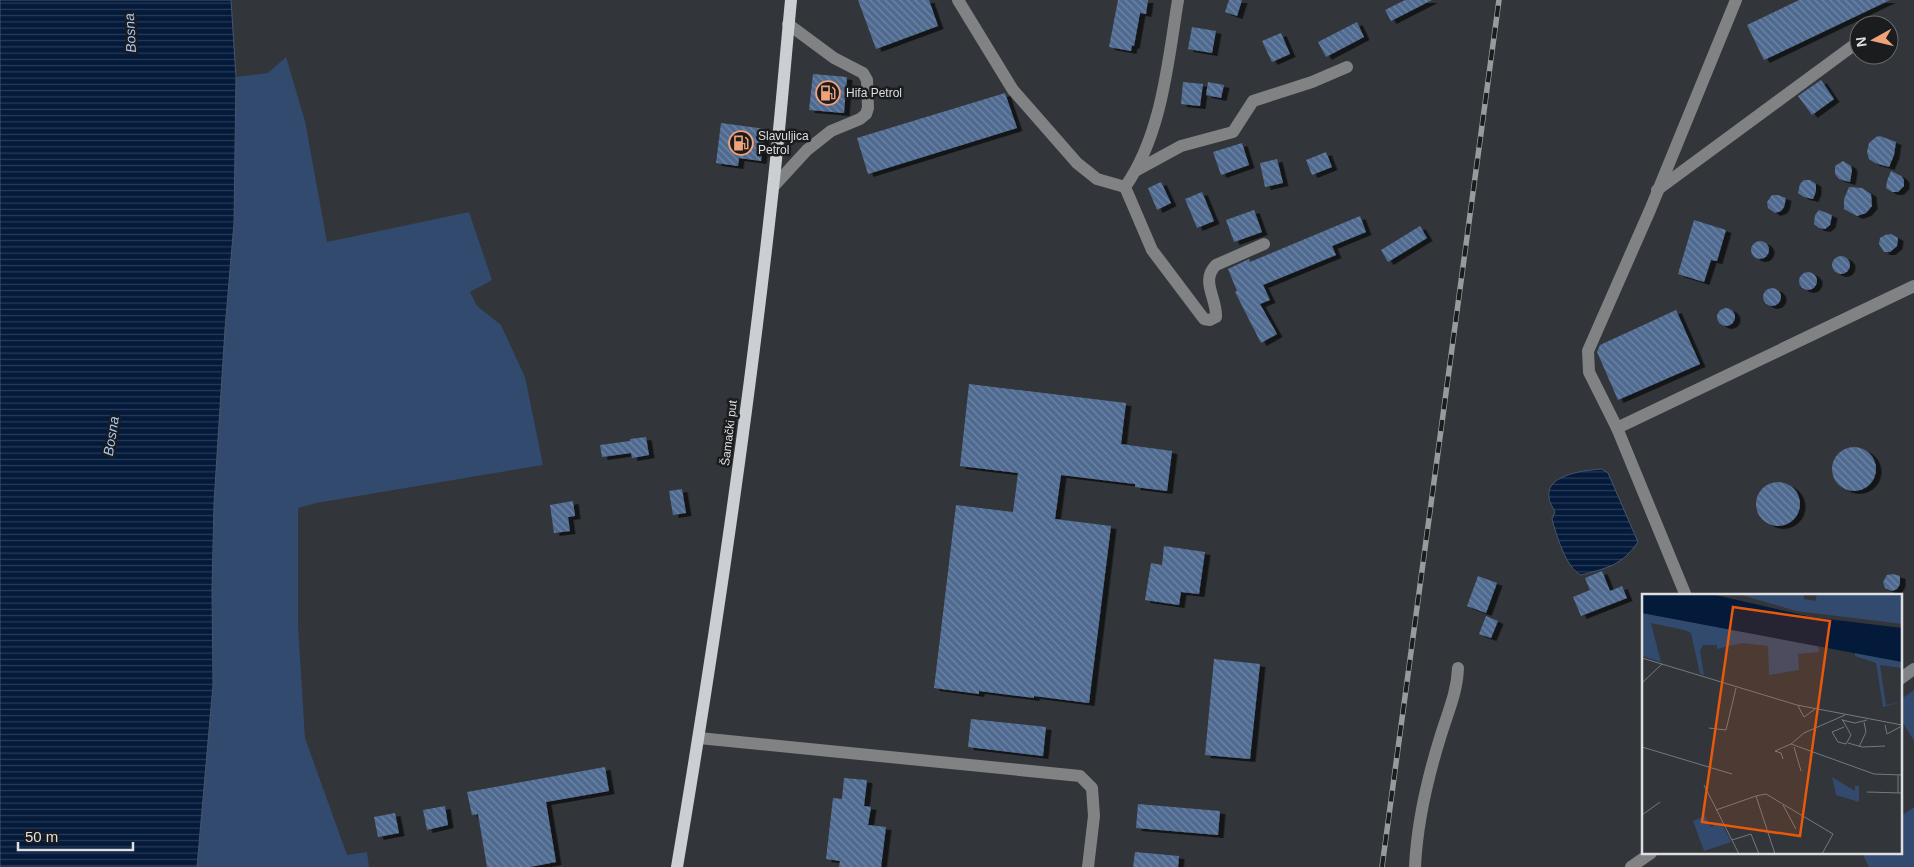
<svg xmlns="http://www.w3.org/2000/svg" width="1914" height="867" viewBox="0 0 1914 867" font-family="Helvetica,sans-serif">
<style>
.green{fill:#324a6d}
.water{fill:url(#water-rules);stroke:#45556c}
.building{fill:url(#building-back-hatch);filter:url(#shadow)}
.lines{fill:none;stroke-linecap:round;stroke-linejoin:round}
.minor{stroke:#808284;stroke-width:12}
.major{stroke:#cbced2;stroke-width:12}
.rail-casing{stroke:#989b9e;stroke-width:5.5}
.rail{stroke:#1b1c1e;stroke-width:4;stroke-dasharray:11;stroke-linecap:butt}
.labels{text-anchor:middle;stroke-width:5;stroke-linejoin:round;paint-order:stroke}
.poi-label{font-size:12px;fill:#dddfe1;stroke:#1b1c1e;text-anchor:start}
.street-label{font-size:12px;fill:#dddfe1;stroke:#1b1c1e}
.water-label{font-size:14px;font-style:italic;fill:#a6c7f8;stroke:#1b1c1e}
.inset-road{fill:none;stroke:#76797c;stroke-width:1}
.view{fill:#e8590c;fill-opacity:0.15;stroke:#e8590c;stroke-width:2.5}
.inset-edge{fill:none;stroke:#dddfe1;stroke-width:2.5}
</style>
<defs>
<pattern id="water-rules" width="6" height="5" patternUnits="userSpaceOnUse" patternTransform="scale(1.25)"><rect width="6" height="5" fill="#041a3a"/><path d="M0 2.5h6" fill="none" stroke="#283b56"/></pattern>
<pattern id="building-back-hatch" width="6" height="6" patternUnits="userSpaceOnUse" patternTransform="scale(1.25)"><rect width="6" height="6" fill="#506a90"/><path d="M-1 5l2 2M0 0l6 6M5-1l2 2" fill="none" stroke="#7186a4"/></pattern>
<filter id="shadow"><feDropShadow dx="5.5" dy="3" stdDeviation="0" flood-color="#0009"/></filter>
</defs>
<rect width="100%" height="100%" fill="#323539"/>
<!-- green -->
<g class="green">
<path d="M 286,57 L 305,121 L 327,242 L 469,212 L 492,280 L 470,292 L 477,306 L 501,325 L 525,377 L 543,465 L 316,503 L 298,508 L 298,626 L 305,738 L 347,855 L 367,852 L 369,867 L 197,867 L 213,685 L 212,590 L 214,503 L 225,329 L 234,223 L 236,77 L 268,73 Z"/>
<path d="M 1914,690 L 1914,741 L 1900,718 L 1900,700 Z"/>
<path d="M 1914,807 L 1914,867 L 1869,867 L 1862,853 L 1900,853 L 1900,817 Z"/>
</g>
<!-- water -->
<g class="water">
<path d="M 0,0 L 231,0 L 236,77 L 234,223 L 225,329 L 214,503 L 212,590 L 213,685 L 197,867 L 0,867 Z"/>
<path d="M 1602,469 L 1608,473 L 1638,542 C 1622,565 1608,568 1581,575 C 1566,568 1556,534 1552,519 L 1555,512 C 1553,507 1549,502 1549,497 C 1545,474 1587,470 1602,469 Z"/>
</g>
<!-- building -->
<g class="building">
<path d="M 858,0 L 929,0 L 938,26 L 876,49 Z"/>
<path d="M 1118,0 L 1148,0 L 1146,14 L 1140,13 L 1134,46 L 1132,45 L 1131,51 L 1109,47 Z"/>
<path d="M 1229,0 L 1242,0 L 1237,16 L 1225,12 Z"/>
<path d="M 1405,0 L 1432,0 L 1391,21 L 1385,10 Z"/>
<path d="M 1799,0 L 1890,0 L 1764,60 L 1747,25 Z"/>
<path d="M 1357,22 L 1364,37 L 1326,57 L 1318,42 Z"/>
<path d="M 1192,27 L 1216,31 L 1212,53 L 1188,49 Z"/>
<path d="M 1281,33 L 1290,54 L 1272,62 L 1262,41 Z"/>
<path d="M 813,74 L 847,77 L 844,113 L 809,110 Z"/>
<path d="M 1821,80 L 1834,99 L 1812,115 L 1798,96 Z"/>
<path d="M 1183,82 L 1203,84 L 1200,106 L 1181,104 Z"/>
<path d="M 1208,82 L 1224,85 L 1221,98 L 1206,95 Z"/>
<path d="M 1005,93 L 1017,128 L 868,174 L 857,138 Z"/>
<path d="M 721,123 L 765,129 L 761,161 L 739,158 L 738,166 L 716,163 Z"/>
<path d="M 1880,136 L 1896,142 L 1894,155 L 1889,167 L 1875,163 L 1869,159 L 1867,152 L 1869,143 L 1876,137 Z"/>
<path d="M 1242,143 L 1249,165 L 1221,175 L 1213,152 Z"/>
<path d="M 1326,152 L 1332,167 L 1312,175 L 1306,160 Z"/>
<path d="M 1277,159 L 1283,183 L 1265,187 L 1260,163 Z"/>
<path d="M 1843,161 L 1851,166 L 1852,170 L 1850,182 L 1839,179 L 1835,174 L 1835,166 Z"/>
<path d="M 1891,171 L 1901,176 L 1904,180 L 1904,186 L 1898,192 L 1892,192 L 1886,188 L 1887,181 Z"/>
<path d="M 1804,180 L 1810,180 L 1816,184 L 1816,191 L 1813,199 L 1804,197 L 1798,193 L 1800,184 Z"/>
<path d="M 1161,182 L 1171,203 L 1157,210 L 1148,188 Z"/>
<path d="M 1849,187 L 1862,188 L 1871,194 L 1872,206 L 1866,213 L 1857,216 L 1844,209 L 1844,199 Z"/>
<path d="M 1202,192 L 1214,221 L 1197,228 L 1185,199 Z"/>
<path d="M 1772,195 L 1778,195 L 1786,198 L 1784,207 L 1781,211 L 1775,213 L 1768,208 L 1767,202 Z"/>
<path d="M 1254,210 L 1262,232 L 1234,242 L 1226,220 Z"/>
<path d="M 1819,210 L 1832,215 L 1830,225 L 1825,229 L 1819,228 L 1814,224 L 1815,215 Z"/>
<path d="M 1360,216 L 1366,232 L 1332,246 L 1336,255 L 1263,285 L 1270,300 L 1260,304 L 1277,334 L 1261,343 L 1235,292 L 1237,291 L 1228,269 L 1249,259 L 1250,262 Z"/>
<path d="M 1694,220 L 1726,230 L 1717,261 L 1711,260 L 1704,282 L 1678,274 Z"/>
<path d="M 1420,226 L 1427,238 L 1388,262 L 1381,250 Z"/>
<path d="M 1891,234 L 1898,238 L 1897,246 L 1890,252 L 1884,252 L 1879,244 L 1880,238 L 1885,235 Z"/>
<circle cx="1760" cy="250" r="9"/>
<circle cx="1841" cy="265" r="9"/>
<circle cx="1808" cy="281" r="9"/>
<circle cx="1772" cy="297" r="9"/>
<circle cx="1726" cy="317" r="9"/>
<path d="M 1676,310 L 1700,364 L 1618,400 L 1597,352 L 1600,345 Z"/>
<path d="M 969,384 L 1126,403 L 1121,444 L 1172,451 L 1167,491 L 1135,487 L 1135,484 L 1061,475 L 1055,519 L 1111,526 L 1089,703 L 1034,696 L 1034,698 L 979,691 L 979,694 L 934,688 L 956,505 L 1013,512 L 1018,473 L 960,466 Z"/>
<path d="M 646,437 L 649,455 L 632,458 L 631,453 L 602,457 L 600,445 L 630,441 L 630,439 Z"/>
<circle cx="1854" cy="469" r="22"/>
<circle cx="1778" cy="504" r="22"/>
<path d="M 682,489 L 686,513 L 673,515 L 669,491 Z"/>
<path d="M 573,501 L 575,516 L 568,517 L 570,531 L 554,533 L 550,505 Z"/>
<path d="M 1164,546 L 1205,552 L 1199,594 L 1181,592 L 1179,605 L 1145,600 L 1151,563 L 1162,565 Z"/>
<path d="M 1602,571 L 1610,591 L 1622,586 L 1627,598 L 1581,616 L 1573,597 L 1590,590 L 1585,578 Z"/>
<path d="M 1893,574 L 1900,576 L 1900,584 L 1897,589 L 1892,591 L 1885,588 L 1883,582 L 1887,575 Z"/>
<path d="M 1478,576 L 1497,583 L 1486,613 L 1467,606 Z"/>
<path d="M 1486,616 L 1498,621 L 1491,638 L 1479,634 Z"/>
<path d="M 1214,659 L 1260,664 L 1250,759 L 1205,755 Z"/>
<path d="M 971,719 L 1046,727 L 1043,756 L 968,747 Z"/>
<path d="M 605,767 L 609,791 L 546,802 L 556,862 L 530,867 L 487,867 L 478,814 L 472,815 L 467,792 Z"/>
<path d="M 844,778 L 867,780 L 864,806 L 871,807 L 868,825 L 886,827 L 881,867 L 839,867 L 840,861 L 826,859 L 833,798 L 842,799 Z"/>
<path d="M 1138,804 L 1220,811 L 1218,835 L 1136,828 Z"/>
<path d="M 445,806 L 448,825 L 427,830 L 423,810 Z"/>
<path d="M 395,813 L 399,833 L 378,837 L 374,817 Z"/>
<path d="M 1135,852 L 1179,856 L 1178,867 L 1133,867 Z"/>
</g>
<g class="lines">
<!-- minor -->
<g class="minor">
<path d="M 958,0 L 1013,90 L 1077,163 L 1097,179 L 1125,187 L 1152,250 L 1204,319 L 1210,320 L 1216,317 C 1217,298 1200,281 1216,265 L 1264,244"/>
<path d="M 1137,170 L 1181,146 L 1233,132 L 1253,101 L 1312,82 L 1347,67"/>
<path d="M 773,187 L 807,150 L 831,131 L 860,119 L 866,114 L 868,108 L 867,80 L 863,73 L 834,58 L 788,24"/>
<path d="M 1125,187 C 1162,135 1168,61 1178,0"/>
<path d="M 1657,190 L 1854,45"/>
<path d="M 1617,428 L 1589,372 L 1588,351 L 1650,210 L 1736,0"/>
<path d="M 1686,596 L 1617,428 L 1914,286"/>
<path d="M 1900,679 L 1914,669"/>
<path d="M 699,738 L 1080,776 L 1092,788 L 1094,816 L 1088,867"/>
<path d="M 1415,867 C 1417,823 1427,780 1440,738 C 1447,714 1457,694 1458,668"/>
<path d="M 1631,867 L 1651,853"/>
</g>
<!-- major -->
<path class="major" d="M 677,867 C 715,642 748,415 773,188 C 780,126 785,63 791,0"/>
<!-- rail casing -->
<g class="rail-casing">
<path id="rail" d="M 1382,867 L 1499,0"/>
</g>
<!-- rail -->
<use href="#rail" class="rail"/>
</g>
<!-- icons -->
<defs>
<g id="fuel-ring" transform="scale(1.25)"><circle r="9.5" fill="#1b1c1e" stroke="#f0a27a" stroke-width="1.5"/><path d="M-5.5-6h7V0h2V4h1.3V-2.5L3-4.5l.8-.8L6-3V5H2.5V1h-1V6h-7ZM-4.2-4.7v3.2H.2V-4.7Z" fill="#f0a27a"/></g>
</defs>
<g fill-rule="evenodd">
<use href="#fuel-ring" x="828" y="93"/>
<use href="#fuel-ring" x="741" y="143"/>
</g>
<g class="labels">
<!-- poi labels -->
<g class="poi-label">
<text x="846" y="97">Hifa Petrol</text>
<text x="758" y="140">Slavuljica<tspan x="758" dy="14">Petrol</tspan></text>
</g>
<!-- street labels -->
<g class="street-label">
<text transform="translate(729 433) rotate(-83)" y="4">Šamački put</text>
</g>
<!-- water labels -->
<g class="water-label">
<text transform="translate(130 33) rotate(-93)" y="5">Bosna</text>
<text transform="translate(111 436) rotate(-81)" y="5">Bosna</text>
</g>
</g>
<!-- overview -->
<g transform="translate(1642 594)">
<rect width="260" height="260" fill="#323539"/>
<path d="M 0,19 L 176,52 L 177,58 L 156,60 L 157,76 L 127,81 L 126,52 L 100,49 L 75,55 L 75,51 L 61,51 L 58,57 L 62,81 L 58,80 L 49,39 L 42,36 L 9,29 L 19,68 L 0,62 ZM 213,57 L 260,68 L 260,74 L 238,71 L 244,111 L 260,108 L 241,113 L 234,69 L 213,62 ZM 190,183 L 213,197 L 213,192 L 217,192 L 217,208 L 194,201 ZM 63,222 L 69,233 L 79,228 L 89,248 L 62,257 L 51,227 Z" fill="#324a6d"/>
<path d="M 96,0 L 162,0 L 162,5 L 173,7 L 175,0 L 260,0 L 260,30 L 154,17 Z" fill="#324a6d"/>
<path d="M 0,0 L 69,0 L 169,23 L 260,34 L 260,68 L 0,19 Z" fill="#041a3a"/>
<path class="inset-road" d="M 0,64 L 155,111 L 260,131M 0,89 L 20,70M 156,112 L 162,123 L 173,115M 200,125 L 209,141 L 204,150 L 196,148 L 190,138 L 202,133M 200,126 L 213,129 L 225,126M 243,131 L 245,140 L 258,133M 67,134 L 84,136 L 94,94M 206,149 L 220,153 L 243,152M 149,150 L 232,180 L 260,181M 0,153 L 90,180M 152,153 L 159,177M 217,153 L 224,138 L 222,128M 141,165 L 139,159 L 133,157 L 149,150 L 162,139 L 203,121M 256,181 L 256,199M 62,191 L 97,260M 225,198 L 260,199M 114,202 L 124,200 L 191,240 L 180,260M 141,211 L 154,235M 74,216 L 114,202 L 133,260M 0,221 L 18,208M 90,246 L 109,240 L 117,260"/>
<path class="view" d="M 91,13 L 188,27 L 158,242 L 60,228 Z"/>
<rect width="260" height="260" class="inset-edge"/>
</g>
<!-- north arrow -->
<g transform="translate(1874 40) rotate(262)"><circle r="24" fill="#1b1c1e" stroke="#696a6c"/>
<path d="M0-4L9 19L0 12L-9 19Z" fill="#f0a27a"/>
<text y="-8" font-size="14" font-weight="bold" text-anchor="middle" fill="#dddfe1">N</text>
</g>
<!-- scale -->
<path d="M18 842v8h115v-8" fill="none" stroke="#dddfe1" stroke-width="2.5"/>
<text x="25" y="842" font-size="15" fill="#dddfe1" stroke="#1b1c1e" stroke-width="4" paint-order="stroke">50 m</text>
</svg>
